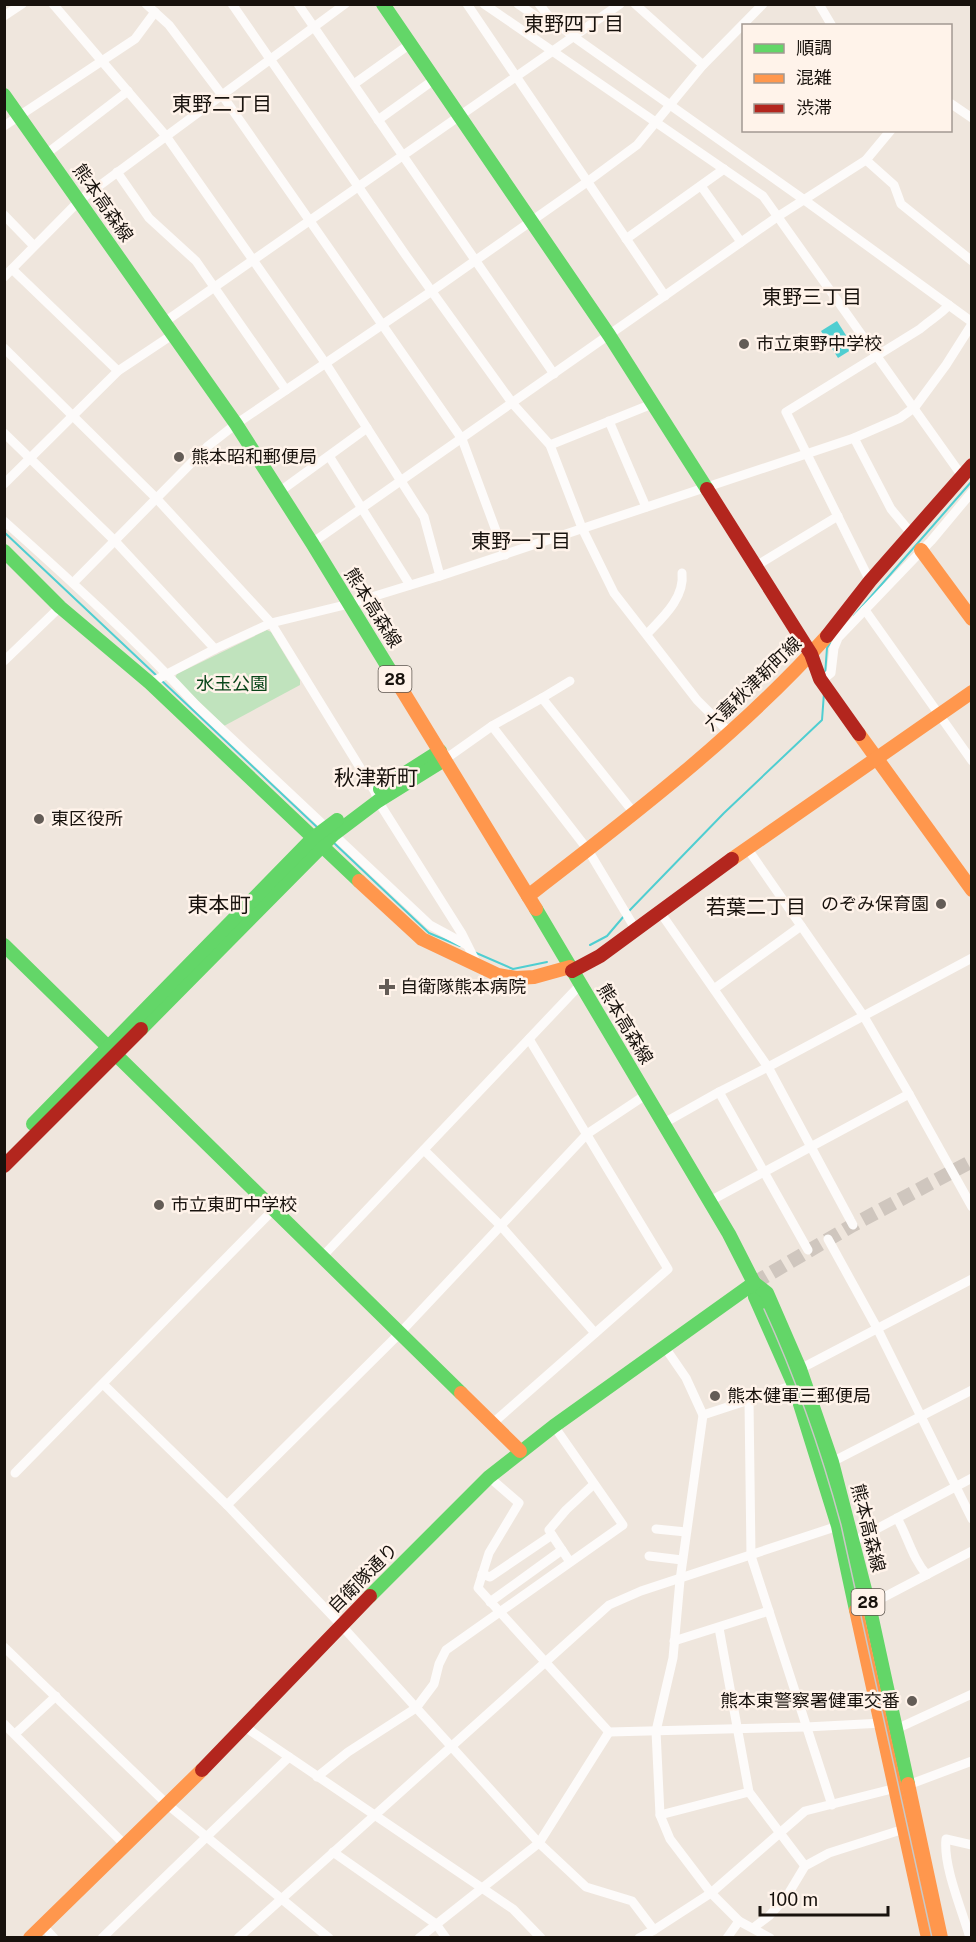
<svg xmlns="http://www.w3.org/2000/svg" width="976" height="1942" viewBox="0 0 976 1942" font-family="'Public Sans','Noto Sans JP',sans-serif">
<style>
.park{fill:#c0e3bd}
.water{fill:#4fced1}
.lines{fill:none;stroke-linecap:round;stroke-linejoin:round}
.stream{stroke:#4fced1;stroke-width:2}
.secondary-tunnel{stroke:#cfc6be;stroke-width:14;stroke-dasharray:14 7;stroke-linecap:butt}
.street{stroke:#fdfbfa;stroke-width:9}
.fast{stroke:#63d668;stroke-width:14}
.slow{stroke:#ff974d;stroke-width:14}
.jam{stroke:#b3261e;stroke-width:14}
.tram{stroke:#cac8c6;stroke-width:1.5}
.poi-dot{fill:#635c56;stroke:#fff3ea;stroke-width:2}
.labels{text-anchor:middle;stroke-width:5;stroke-linejoin:round;paint-order:stroke}
.shield{fill:#fff3ea;stroke:#5d564f;stroke-width:1.5}
.shield-label{font-size:16px;font-weight:bold;fill:#18120d}
.street-label{font-size:18px;fill:#18120d;stroke:#fff3ea}
.poi-label{font-size:18px;fill:#18120d;stroke:#fff3ea;text-anchor:start}
.park-label{font-size:18px;fill:#084519;stroke:#fff3ea}
.neighbourhood-label{font-size:20px;fill:#18120d;stroke:#fff3ea}
.quarter-label{font-size:21px;fill:#18120d;stroke:#fff3ea}
</style>
<rect width="100%" height="100%" fill="#efe6dd"/>
<!-- park -->
<path class="park" d="M 267,630 L 271,632 L 300,680 L 300,685 L 224,726 L 175,678 L 177,674 Z"/>
<!-- water -->
<path class="water" d="M 837,321 L 854,348 L 838,358 L 821,331 Z"/>
<g class="lines">
<!-- stream -->
<g class="stream">
<path d="M 4,532 L 157,676"/>
<path d="M 854,616 L 972,481"/>
<path d="M 825,675 L 827,648 L 832,640"/>
<path d="M 161,680 L 319,829"/>
<path d="M 334,843 L 429,933 L 460,946"/>
<path d="M 628,912 L 724,813 L 822,720 L 824,693"/>
<path d="M 590,945 L 607,936 L 624,916"/>
<path d="M 474,952 L 513,969 L 547,962"/>
</g>
<!-- secondary-tunnel -->
<path class="secondary-tunnel" d="M 754,1283 L 853,1225 L 972,1161"/>
<!-- street -->
<g class="street">
<path d="M 53,4 L 166,136 L 326,364 L 424,517 L 440,576"/>
<path d="M 146,4 L 169,25 L 222,95 L 462,439 L 505,555"/>
<path d="M 232,4 L 407,257 L 513,404 L 550,445 L 582,528 L 614,593 L 697,700 L 730,733"/>
<path d="M 298,4 L 554,374"/>
<path d="M 467,4 L 665,296"/>
<path d="M 484,4 L 763,196 L 962,476"/>
<path d="M 518,4 L 547,24 L 555,22"/>
<path d="M 539,4 L 550,18 L 574,37 L 803,199 L 972,322"/>
<path d="M 635,4 L 703,65"/>
<path d="M 819,4 L 832,26"/>
<path d="M 4,16 L 22,4"/>
<path d="M 354,84 L 410,44"/>
<path d="M 950,103 L 972,118"/>
<path d="M 378,120 L 435,79"/>
<path d="M 4,126 L 135,39 L 155,12"/>
<path d="M 46,154 L 128,91"/>
<path d="M 866,160 L 894,185 L 901,204 L 972,261"/>
<path d="M 117,172 L 149,218 L 196,261 L 286,390"/>
<path d="M 701,186 L 741,242"/>
<path d="M 4,215 L 34,246"/>
<path d="M 626,239 L 724,169"/>
<path d="M 12,269 L 118,371"/>
<path d="M 4,277 L 80,200 L 345,4"/>
<path d="M 163,323 L 620,4"/>
<path d="M 4,348 L 157,499 L 271,623 L 375,792 L 378,801 L 462,934 L 478,966"/>
<path d="M 609,421 L 646,507"/>
<path d="M 4,433 L 115,541 L 215,649"/>
<path d="M 854,438 L 891,509 L 911,533"/>
<path d="M 550,445 L 652,404"/>
<path d="M 329,456 L 410,585"/>
<path d="M 4,484 L 118,371 L 172,335"/>
<path d="M 279,492 L 367,428"/>
<path d="M 4,521 C 70,580 136,640 196,705 L 430,925 L 467,945"/>
<path d="M 312,543 L 777,217 L 866,160 L 891,130"/>
<path d="M 756,566 L 838,516"/>
<path d="M 870,581 L 786,412 L 920,329 C 930,320 940,315 949,305"/>
<path d="M 73,583 L 208,446 L 236,424 L 432,291 L 587,182 L 637,145 L 703,65 L 763,4"/>
<path d="M 865,610 L 972,761"/>
<path d="M 647,634 C 662,618 685,598 682,573"/>
<path d="M 4,661 L 60,607"/>
<path d="M 821,681 L 831,673 L 834,648 L 838,638 L 931,541 L 972,492"/>
<path d="M 150,683 L 215,649 L 271,623 L 349,604 L 440,576 L 854,438 L 900,418 L 915,407 L 946,365 L 972,324"/>
<path d="M 542,698 L 570,681"/>
<path d="M 492,726 L 588,850 L 636,930"/>
<path d="M 444,760 L 492,726 L 542,698 L 634,813"/>
<path d="M 747,848 L 863,1015 L 909,1094 L 972,1207"/>
<path d="M 660,912 L 768,1067 L 853,1225"/>
<path d="M 714,989 L 801,926"/>
<path d="M 719,1092 L 808,1250"/>
<path d="M 664,1123 L 719,1092 L 768,1067 L 972,958"/>
<path d="M 424,1150 L 501,1226 L 595,1333"/>
<path d="M 710,1201 L 909,1094"/>
<path d="M 828,1239 L 877,1328 L 972,1519"/>
<path d="M 322,1257 L 581,984"/>
<path d="M 664,1346 L 686,1378 L 703,1415 L 680,1580 L 673,1658 L 656,1731 L 660,1815 L 670,1839 L 711,1893 L 739,1921 L 770,1938"/>
<path d="M 103,1384 L 227,1505 L 400,1333 L 587,1134 L 647,1094"/>
<path d="M 749,1401 L 751,1556 L 832,1805"/>
<path d="M 703,1415 L 794,1385 L 800,1369 L 972,1279"/>
<path d="M 493,1423 L 668,1269 L 529,1039"/>
<path d="M 830,1463 L 972,1390"/>
<path d="M 15,1473 L 274,1209"/>
<path d="M 489,1477 L 519,1503 L 489,1553 L 478,1588 L 609,1732 L 806,1727 L 883,1723"/>
<path d="M 227,1505 L 341,1625 L 539,1843 L 586,1887 L 632,1901 L 654,1930"/>
<path d="M 897,1518 C 908,1537 912,1558 927,1575"/>
<path d="M 656,1529 L 686,1532"/>
<path d="M 552,1535 L 549,1530 L 566,1510 L 594,1484"/>
<path d="M 854,1541 L 972,1478"/>
<path d="M 649,1556 L 682,1560"/>
<path d="M 482,1574 L 490,1577 L 552,1535 L 562,1550"/>
<path d="M 490,1602 L 562,1550 L 570,1562"/>
<path d="M 867,1606 L 972,1551"/>
<path d="M 719,1628 L 749,1792 L 805,1866"/>
<path d="M 674,1641 L 769,1611"/>
<path d="M 4,1647 L 168,1805 L 329,1938"/>
<path d="M 4,1724 L 126,1846"/>
<path d="M 245,1727 L 513,1909 L 541,1938"/>
<path d="M 892,1731 L 972,1694"/>
<path d="M 15,1734 L 56,1696"/>
<path d="M 317,1777 L 348,1752 L 416,1708 L 434,1684 L 439,1664 L 446,1650 L 623,1525 L 554,1426"/>
<path d="M 660,1815 L 749,1792"/>
<path d="M 333,1852 L 436,1924 L 446,1938"/>
<path d="M 42,1925 L 54,1938"/>
<path d="M 753,1928 L 769,1916 L 787,1896 L 805,1866 L 829,1853 L 904,1829"/>
<path d="M 102,1938 L 289,1757"/>
<path d="M 238,1938 L 609,1605 L 641,1591 L 841,1525"/>
<path d="M 419,1938 L 539,1843 L 609,1732"/>
<path d="M 639,1938 L 654,1930 L 711,1893 L 805,1811 L 908,1785 L 972,1761"/>
<path d="M 727,1938 L 739,1921"/>
<path d="M 970,1938 C 962,1910 943,1866 946,1839 L 972,1845"/>
</g>
<!-- fast -->
<g class="fast">
<path d="M 383,4 L 609,335 L 707,489"/>
<path d="M 4,95 L 236,424 L 312,543 L 399,685"/>
<path d="M 4,551 L 60,607 L 150,683 L 359,881"/>
<path d="M 380,789 L 440,751"/>
<path d="M 536,909 L 729,1234 L 754,1283 L 755,1297 L 794,1385 L 838,1526 L 856,1610"/>
<path d="M 4,945 L 461,1393"/>
<path d="M 141,1029 L 333,835 L 378,801 L 444,760"/>
<path d="M 33,1124 L 313,838 L 337,820"/>
<path d="M 754,1283 L 767,1293 L 800,1369 L 832,1462 L 869,1605 L 908,1784"/>
<path d="M 370,1596 L 489,1477 L 554,1426 L 754,1283"/>
</g>
<!-- slow -->
<g class="slow">
<path d="M 921,550 L 972,619"/>
<path d="M 399,685 L 536,909"/>
<path d="M 859,734 L 972,890"/>
<path d="M 732,859 L 972,692"/>
<path d="M 359,881 L 422,939 L 498,975 L 516,978 L 534,977 L 570,967"/>
<path d="M 528,896 C 632,816 739,734 827,636"/>
<path d="M 461,1393 L 520,1451"/>
<path d="M 856,1610 L 928,1938"/>
<path d="M 908,1784 L 941,1938"/>
<path d="M 30,1938 L 202,1770"/>
</g>
<!-- jam -->
<g class="jam">
<path d="M 707,489 L 811,654 L 820,679 L 859,734"/>
<path d="M 827,636 L 870,581 L 972,465"/>
<path d="M 572,971 L 600,956 L 732,859"/>
<path d="M 4,1166 L 141,1029"/>
<path d="M 202,1770 L 370,1596"/>
</g>
<!-- tram -->
<path class="tram" d="M 764,1309 C 796,1379 821,1451 841,1525 L 932,1938"/>
</g>
<!-- markers -->
<g class="poi-dot">
<circle cx="744" cy="344" r="6"/>
<circle cx="179" cy="457" r="6"/>
<circle cx="39" cy="819" r="6"/>
<circle cx="941" cy="904" r="6"/>
<path d="M384 978h6v6h6v6h-6v6h-6v-6h-6v-6h6z"/>
<circle cx="159" cy="1205" r="6"/>
<circle cx="715" cy="1396" r="6"/>
<circle cx="912" cy="1701" r="6"/>
</g>
<g class="labels">
<!-- shield labels -->
<g class="shield">
<rect x="378.5" y="666" width="33" height="26" rx="4.5"/>
<rect x="851.5" y="1589" width="33" height="26" rx="4.5"/>
</g>
<g class="shield-label">
<text x="395" y="685">28</text>
<text x="868" y="1608">28</text>
</g>
<!-- street labels -->
<g class="street-label">
<text transform="translate(103 203) rotate(55)" y="6">熊本高森線</text>
<text transform="translate(373 608) rotate(58)" y="6">熊本高森線</text>
<text transform="translate(753 684) rotate(-44)" y="6">六嘉秋津新町線</text>
<text transform="translate(625 1024) rotate(59)" y="6">熊本高森線</text>
<text transform="translate(868 1528) rotate(76)" y="6">熊本高森線</text>
<text transform="translate(363 1578) rotate(-45)" y="6">自衛隊通り</text>
</g>
<!-- poi labels -->
<g class="poi-label">
<text x="756" y="350">市立東野中学校</text>
<text x="191" y="463">熊本昭和郵便局</text>
<text x="51" y="825">東区役所</text>
<text x="929" y="910" text-anchor="end">のぞみ保育園</text>
<text x="400" y="993">自衛隊熊本病院</text>
<text x="171" y="1211">市立東町中学校</text>
<text x="727" y="1402">熊本健軍三郵便局</text>
<text x="900" y="1707" text-anchor="end">熊本東警察署健軍交番</text>
</g>
<!-- park labels -->
<g class="park-label">
<text x="232" y="690">水玉公園</text>
</g>
<!-- neighbourhood labels -->
<g class="neighbourhood-label">
<text x="574" y="31">東野四丁目</text>
<text x="222" y="111">東野二丁目</text>
<text x="812" y="304">東野三丁目</text>
<text x="521" y="548">東野一丁目</text>
<text x="756" y="914">若葉二丁目</text>
</g>
<!-- quarter labels -->
<g class="quarter-label">
<text x="376" y="785">秋津新町</text>
<text x="219" y="912">東本町</text>
</g>
</g>
<!-- border -->
<rect width="976" height="1942" fill="none" stroke="#18120d" stroke-width="12"/>
<!-- legend -->
<rect x="742" y="24" width="210" height="108" fill="#fff3ea" stroke="#a39992" stroke-width="1.5"/>
<rect x="754" y="44" width="30" height="9" fill="#63d668" stroke="#a39992" stroke-width="1.5"/>
<text x="796" y="54" font-size="18" fill="#18120d">順調</text>
<rect x="754" y="74" width="30" height="9" fill="#ff974d" stroke="#a39992" stroke-width="1.5"/>
<text x="796" y="84" font-size="18" fill="#18120d">混雑</text>
<rect x="754" y="104" width="30" height="9" fill="#b3261e" stroke="#a39992" stroke-width="1.5"/>
<text x="796" y="114" font-size="18" fill="#18120d">渋滞</text>
<!-- scale -->
<path d="M760 1906v9h128v-9" fill="none" stroke="#18120d" stroke-width="3"/>
<text x="769" y="1906" font-size="18" fill="#18120d" stroke="#fff3ea" stroke-width="4.5" paint-order="stroke">100 m</text>
</svg>
